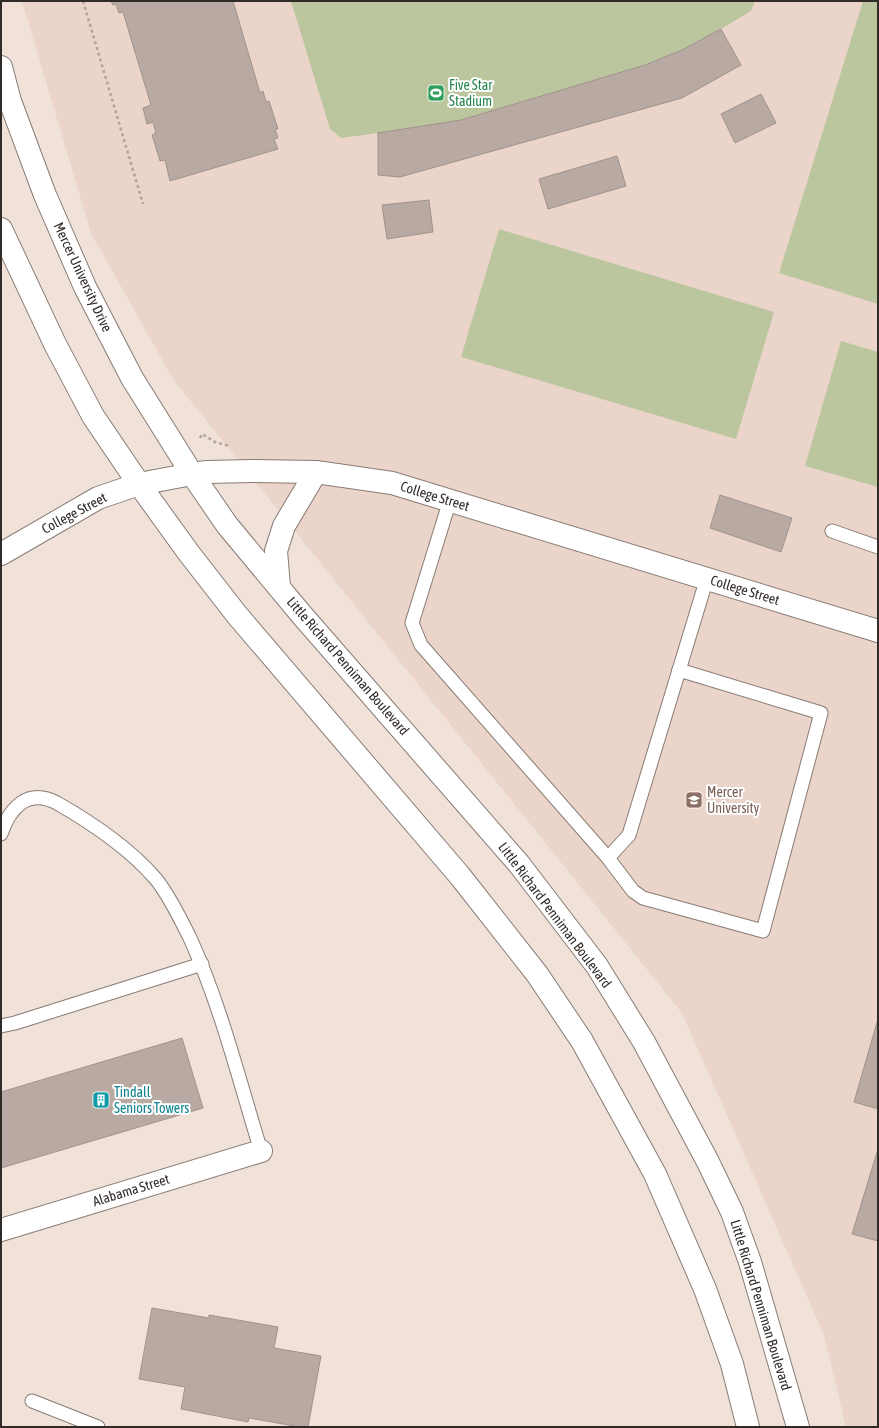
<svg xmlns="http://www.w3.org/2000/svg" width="879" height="1428" viewBox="0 0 879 1428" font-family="'Asap Condensed',sans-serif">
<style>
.built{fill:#ebd4c9}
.green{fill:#bbc69f}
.building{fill:#b8aaa2;stroke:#a1938c}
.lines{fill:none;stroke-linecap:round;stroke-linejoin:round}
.service-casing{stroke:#887b74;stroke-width:15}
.minor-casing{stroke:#887b74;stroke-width:24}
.tertiary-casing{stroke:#887b74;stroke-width:24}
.path{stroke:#b0a49e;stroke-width:2.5;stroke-dasharray:3 3;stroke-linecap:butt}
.service{stroke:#fff;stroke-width:13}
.minor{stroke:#fff;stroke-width:22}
.tertiary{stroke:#fff;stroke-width:22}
.labels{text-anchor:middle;stroke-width:4;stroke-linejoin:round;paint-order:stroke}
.leisure-label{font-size:14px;fill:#27864d;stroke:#fff;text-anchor:start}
.street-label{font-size:14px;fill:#312b28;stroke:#fff}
.education-label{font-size:14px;fill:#785e54;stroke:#fff;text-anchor:start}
.culture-label{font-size:14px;fill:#0d838f;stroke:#fff;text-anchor:start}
</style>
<rect width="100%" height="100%" fill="#f0e1d9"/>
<!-- built -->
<path class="built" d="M 22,1 L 878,1 L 878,1427 L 846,1427 L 824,1335 L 682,1013 L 173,379 L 91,233 Z"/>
<!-- green -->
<g class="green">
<path d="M 291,1 L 755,1 L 751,11 L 721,29 L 682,50 L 645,65 L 461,120 L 419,129 L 378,133 L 341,138 L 330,129 Z"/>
<path d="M 863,1 L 878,1 L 878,304 L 779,273 Z"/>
<path d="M 499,229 L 774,312 L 736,439 L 461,357 Z"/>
<path d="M 841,341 L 878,352 L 878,487 L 805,466 Z"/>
</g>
<!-- building -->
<g class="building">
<path d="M 111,1 L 233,1 L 260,93 L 263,91 L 266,102 L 269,101 L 278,129 L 275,129 L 278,138 L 274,139 L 278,149 L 170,181 L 165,160 L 160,161 L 152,135 L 156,133 L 153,122 L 147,124 L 143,108 L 151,105 L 123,12 L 119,13 L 116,4 L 113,5 Z"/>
<path d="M 721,29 L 741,65 L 682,98 L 400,177 L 378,175 L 378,133 L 461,120 L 645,65 L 682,50 Z"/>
<path d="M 761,94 L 776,123 L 735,143 L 721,114 Z"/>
<path d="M 617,156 L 626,186 L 548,209 L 539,179 Z"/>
<path d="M 429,200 L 433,232 L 387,239 L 382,205 Z"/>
<path d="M 720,495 L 792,518 L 781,552 L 710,528 Z"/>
<path d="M 878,1019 L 878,1109 L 854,1102 Z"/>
<path d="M 182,1038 L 203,1108 L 1,1168 L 1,1092 Z"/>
<path d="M 878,1149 L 878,1241 L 852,1234 Z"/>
<path d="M 152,1308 L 209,1318 L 209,1315 L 278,1327 L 274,1348 L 321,1356 L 308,1427 L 300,1427 L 249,1418 L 248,1422 L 181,1409 L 185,1387 L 139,1379 Z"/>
</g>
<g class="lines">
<!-- service casing -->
<g class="service-casing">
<g id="service">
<path d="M 450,500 L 412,623 L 421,645 L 608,858 L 629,835 L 707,578"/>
<path d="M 832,531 L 878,547"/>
<path d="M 1,834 C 10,807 28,788 57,803 C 92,823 128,847 155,878 C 168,893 181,920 190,938 C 221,1006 239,1080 261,1151"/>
<path d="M 608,858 L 633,891 L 643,898 L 763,931 L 821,713 L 679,670"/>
<path d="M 1,1026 L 15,1023 L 202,964"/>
<path d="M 32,1401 L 98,1427"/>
</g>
</g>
<!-- minor casing -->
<g class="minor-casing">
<g id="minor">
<path d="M 1,554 L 98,498 L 139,484 L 192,474 L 207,472 L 252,471 L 316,472 L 392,483 L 878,631"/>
<path d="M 1,1230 L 261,1151"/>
</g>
</g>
<!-- tertiary casing -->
<g class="tertiary-casing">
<g id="tertiary">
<path d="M 1,67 L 10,101 L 45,195 L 85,287 L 132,378 L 192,474 L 227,525 L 301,614 L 519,864 L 597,966 L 644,1042 L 708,1162 L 732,1212 L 750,1262 L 798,1427"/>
<path d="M 1,229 L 55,344 L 93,416 L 139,484 L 188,552 L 237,615 L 460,876 L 537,974 L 582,1041 L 655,1174 L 705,1289 L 732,1364 L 748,1427"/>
<path d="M 279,587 L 276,551 L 284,526 L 316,472"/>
</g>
</g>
<!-- path -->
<g class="path">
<path d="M 83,1 L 143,204"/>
<path d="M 200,438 L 202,434 L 215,442 L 229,446"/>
</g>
<!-- service -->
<use href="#service" class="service"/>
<!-- minor -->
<use href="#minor" class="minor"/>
<!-- tertiary -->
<use href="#tertiary" class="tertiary"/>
</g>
<!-- icons -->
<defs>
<g id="stadium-square" transform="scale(0.9)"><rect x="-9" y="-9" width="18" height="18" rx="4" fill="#2e9e5b" stroke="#fff"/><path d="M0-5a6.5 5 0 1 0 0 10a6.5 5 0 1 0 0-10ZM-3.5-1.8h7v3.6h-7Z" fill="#fff"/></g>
<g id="university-square" transform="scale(0.9)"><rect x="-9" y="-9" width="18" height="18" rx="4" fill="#8d6e63" stroke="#fff"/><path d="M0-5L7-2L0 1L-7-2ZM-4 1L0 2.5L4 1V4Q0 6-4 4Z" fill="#fff"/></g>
<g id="building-square" transform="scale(0.9)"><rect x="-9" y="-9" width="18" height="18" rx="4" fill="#0f9aa8" stroke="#fff"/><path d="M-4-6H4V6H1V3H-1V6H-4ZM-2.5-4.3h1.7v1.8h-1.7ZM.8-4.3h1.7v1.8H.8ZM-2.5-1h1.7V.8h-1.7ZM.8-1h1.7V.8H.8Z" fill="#fff"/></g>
</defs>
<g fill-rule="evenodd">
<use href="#stadium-square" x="436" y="93"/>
<use href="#university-square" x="694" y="800"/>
<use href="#building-square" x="101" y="1100"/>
</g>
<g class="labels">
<!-- leisure labels -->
<g class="leisure-label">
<text x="449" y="90">Five Star<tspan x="449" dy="16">Stadium</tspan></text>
</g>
<!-- street labels -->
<g class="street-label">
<text transform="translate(83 277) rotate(65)" y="5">Mercer University Drive</text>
<text transform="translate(435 496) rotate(17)" y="5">College Street</text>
<text transform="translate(74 513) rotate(-28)" y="5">College Street</text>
<text transform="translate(745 590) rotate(17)" y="5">College Street</text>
<text transform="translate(348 666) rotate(49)" y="5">Little Richard Penniman Boulevard</text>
<text transform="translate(555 915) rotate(53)" y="5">Little Richard Penniman Boulevard</text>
<text transform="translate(131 1190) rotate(-17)" y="5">Alabama Street</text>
<text transform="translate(761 1305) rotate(73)" y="5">Little Richard Penniman Boulevard</text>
</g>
<!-- education labels -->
<g class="education-label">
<text x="707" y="797">Mercer<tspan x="707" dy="16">University</tspan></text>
</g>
<!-- culture labels -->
<g class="culture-label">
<text x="114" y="1097">Tindall<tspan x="114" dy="16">Seniors Towers</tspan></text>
</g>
</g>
<!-- border -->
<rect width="879" height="1428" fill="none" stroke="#312b28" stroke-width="4"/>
</svg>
